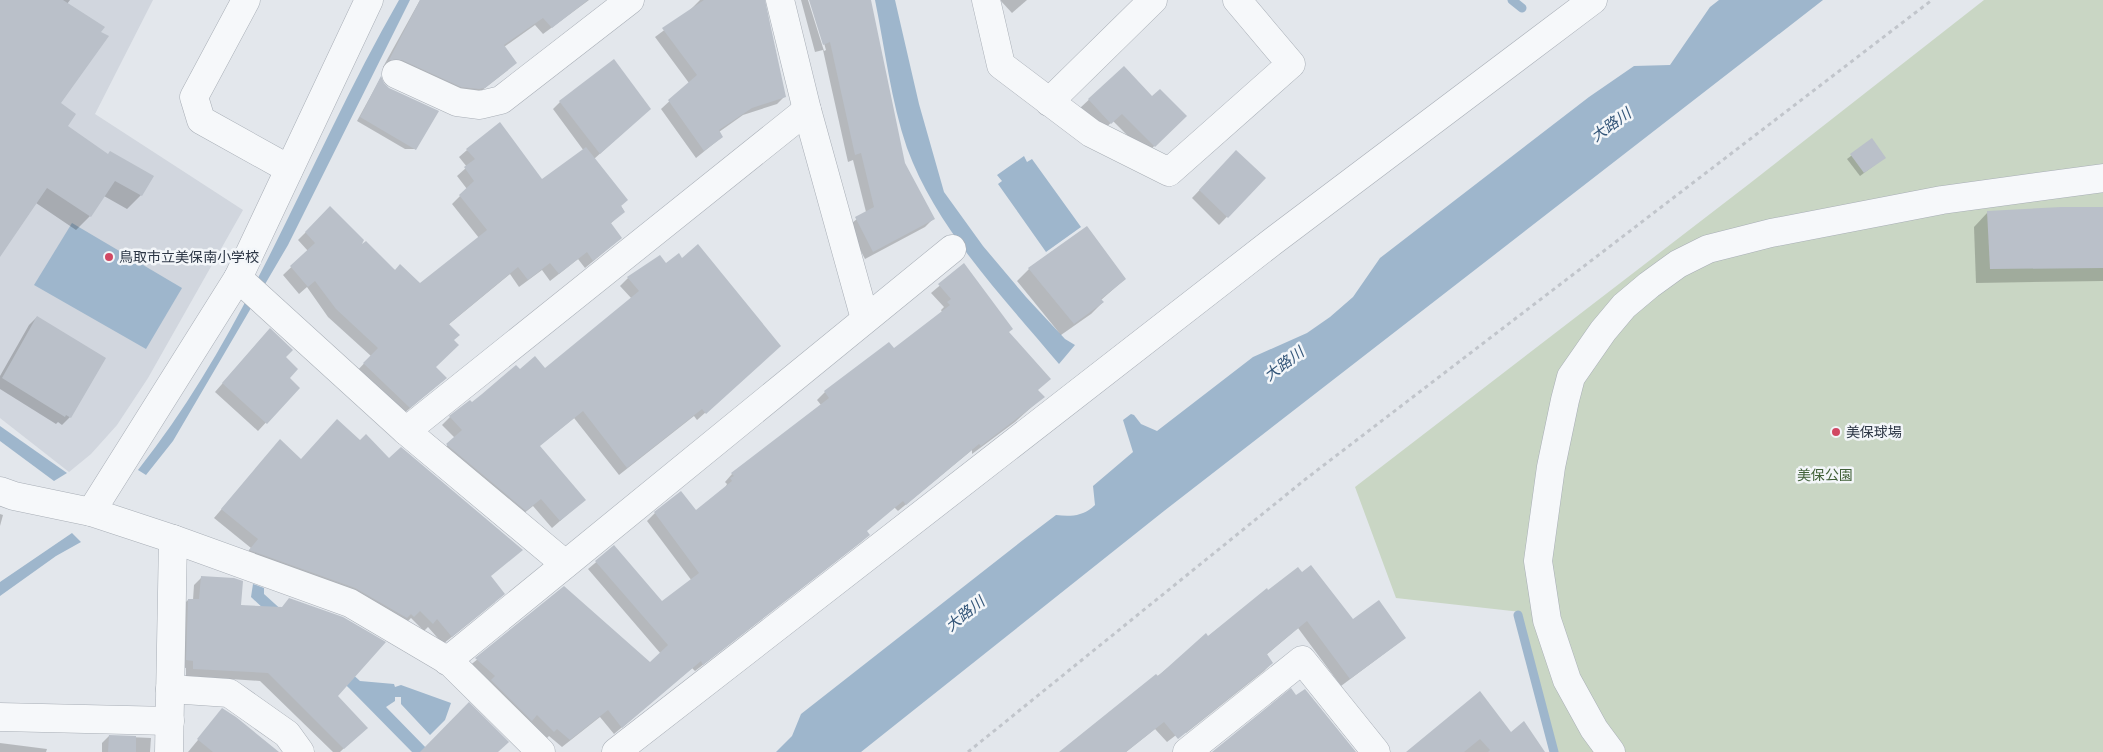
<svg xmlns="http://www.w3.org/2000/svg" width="2103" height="752" viewBox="0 0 2103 752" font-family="'Golos Text','Noto Sans JP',sans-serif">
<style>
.built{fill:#d1d6de}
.green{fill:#c9d6c4}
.water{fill:#9eb6cc}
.shadow{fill:#0003}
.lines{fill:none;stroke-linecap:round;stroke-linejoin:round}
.stream{stroke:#9eb6cc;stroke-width:9}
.building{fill:#bac0c9}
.minor-casing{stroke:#a8aeb6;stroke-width:29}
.path{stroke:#c1c5cb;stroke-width:3;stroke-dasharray:4 4;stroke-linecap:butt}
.minor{stroke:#f6f8fa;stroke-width:28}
.poi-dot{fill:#d14863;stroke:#f3f6f9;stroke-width:2}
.labels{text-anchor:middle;stroke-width:5;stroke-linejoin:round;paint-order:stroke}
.poi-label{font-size:14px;fill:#2b3544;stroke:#f3f6f9;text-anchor:start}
.park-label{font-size:14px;fill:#416038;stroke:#f3f6f9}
.water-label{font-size:15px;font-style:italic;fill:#345679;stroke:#f3f6f9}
</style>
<rect width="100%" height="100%" fill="#e3e7ec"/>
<!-- built -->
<path class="built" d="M 0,0 L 153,0 L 95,114 L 243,210 L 148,378 L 117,425 L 91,454 L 69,472 L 0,418 Z"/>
<!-- green -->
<path class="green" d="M 1984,0 L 2103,0 L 2103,752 L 1557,752 L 1521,612 L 1396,598 L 1355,487 L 1749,184 Z"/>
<!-- water -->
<g class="water">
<path d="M 399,0 L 410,0 L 288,245 L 173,441 L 146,475 L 138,470 C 250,329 310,155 399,0 Z"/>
<path d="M 875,0 L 895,0 L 919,104 L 944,192 L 983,246 L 1026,297 L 1065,339 L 1075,345 L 1059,364 C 1004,298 937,230 907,148 C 891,101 885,49 875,0 Z"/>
<path d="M 1719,0 L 1823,0 L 1164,511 L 861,752 L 776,752 L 792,736 L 801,714 L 1023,540 L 1056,515 C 1071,517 1084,516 1095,505 L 1093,486 L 1133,452 L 1123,420 L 1131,414 L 1134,415 L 1141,424 L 1157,431 L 1253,357 L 1307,333 L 1330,317 L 1353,297 L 1380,258 L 1589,97 L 1634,66 L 1670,65 L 1710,7 Z"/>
<path d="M 1024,156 L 1027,162 L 1032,159 L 1081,227 L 1046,252 L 998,184 L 1002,181 L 997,175 Z"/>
<path d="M 72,223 L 182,288 L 146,349 L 34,285 Z"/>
<path d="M 0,426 L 67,473 L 54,481 L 0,441 Z"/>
<path d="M 72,533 L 81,542 L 56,556 L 0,596 L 0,582 Z"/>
<path d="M 253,584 L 264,588 L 264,594 L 360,681 L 394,684 L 395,687 L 401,685 L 451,703 L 445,720 L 430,735 L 401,704 L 401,697 L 395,697 L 395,701 L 386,707 L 430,752 L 412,752 L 349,688 L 251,597 Z"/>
</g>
<!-- shadow -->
<g class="shadow">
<path d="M 0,0 L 70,0 L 67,4 L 59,103 L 66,127 L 107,155 L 152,176 L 141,195 L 127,209 L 104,196 L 90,216 L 76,230 L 36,203 L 0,255 Z"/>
<path d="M 420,0 L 589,0 L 543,34 L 535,25 L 504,47 L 508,70 L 476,95 L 394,67 L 383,67 Z"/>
<path d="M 700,0 L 764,0 L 784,97 L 777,104 L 743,115 L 719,132 L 722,137 L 696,158 L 661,109 L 689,83 L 655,37 L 687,13 Z"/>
<path d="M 801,0 L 808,0 L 824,51 L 826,50 L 811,0 L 869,0 L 904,164 L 933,219 L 925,227 L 865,259 L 848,226 L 866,212 L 853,160 L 848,162 L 823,50 L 815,52 Z"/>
<path d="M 1000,0 L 1027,0 L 1012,13 Z"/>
<path d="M 1124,67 L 1152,98 L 1185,116 L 1146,154 L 1113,121 L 1102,131 L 1080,108 Z"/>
<path d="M 380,79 L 418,145 L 414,149 L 405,149 L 357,121 Z"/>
<path d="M 560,102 L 642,116 L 594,159 L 624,211 L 610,224 L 621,238 L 585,268 L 578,259 L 550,281 L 542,270 L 519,287 L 510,274 L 448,325 L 453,340 L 434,367 L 446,378 L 402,415 L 356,372 L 371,356 L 328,317 L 307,287 L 299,294 L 283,275 L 308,251 L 298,240 L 330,208 L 357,249 L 420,284 L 479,238 L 452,204 L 467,189 L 457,176 L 467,167 L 459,157 L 467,150 L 542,181 L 584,151 L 553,109 Z"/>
<path d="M 1872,140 L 1880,161 L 1860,176 L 1847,159 Z"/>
<path d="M 1229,159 L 1264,178 L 1219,225 L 1192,198 Z"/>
<path d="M 2103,208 L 2103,281 L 1976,283 L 1974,227 L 1988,212 Z"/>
<path d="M 1087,228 L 1125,279 L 1101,300 L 1103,302 L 1091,314 L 1061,335 L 1017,281 L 1029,269 Z"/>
<path d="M 666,265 L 772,353 L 697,420 L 694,416 L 619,475 L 574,418 L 539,446 L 584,500 L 552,528 L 533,506 L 518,518 L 439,453 L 455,438 L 442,425 L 450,417 L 470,402 L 472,403 L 520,371 L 545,370 L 632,299 L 620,286 L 628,278 Z"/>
<path d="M 964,265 L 1008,332 L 1037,390 L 1035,404 L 1015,422 L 972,454 L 972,450 L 898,511 L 894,507 L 865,532 L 868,535 L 861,542 L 695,671 L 692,668 L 614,734 L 600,717 L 562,747 L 549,736 L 546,739 L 468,667 L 564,588 L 651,664 L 661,654 L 588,569 L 614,547 L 662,603 L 692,581 L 647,521 L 655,513 L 696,511 L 725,488 L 727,484 L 725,482 L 732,474 L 821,405 L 817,400 L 825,392 L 894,350 L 942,312 L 941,310 L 944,307 L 931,293 Z"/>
<path d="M 37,317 L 70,417 L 62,425 L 58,422 L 56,424 L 0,389 L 0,376 L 29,325 Z"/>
<path d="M 262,338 L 284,357 L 288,378 L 298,388 L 258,431 L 215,392 Z"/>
<path d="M 280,441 L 300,460 L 360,441 L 521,550 L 490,576 L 495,602 L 443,644 L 428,627 L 424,631 L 411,618 L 405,624 L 242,558 L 251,548 L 214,518 Z"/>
<path d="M 0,514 L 3,515 L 0,526 Z"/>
<path d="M 201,578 L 240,606 L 281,608 L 337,696 L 358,735 L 340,752 L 333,752 L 260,681 L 186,676 L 186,668 L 179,667 L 180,608 L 188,600 L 193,600 L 194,585 Z"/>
<path d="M 1267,590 L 1405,638 L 1341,686 L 1298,628 L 1266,655 L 1272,663 L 1264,671 L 1186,733 L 1184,729 L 1167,742 L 1155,729 L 1126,752 L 1061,752 Z"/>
<path d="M 1480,693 L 1511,734 L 1539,752 L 1408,752 Z"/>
<path d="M 217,717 L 275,752 L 188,752 Z"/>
<path d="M 109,736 L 151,738 L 150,752 L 102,752 L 102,743 Z"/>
<path d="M 0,743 L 47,749 L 46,752 L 53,752 L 0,752 Z"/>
</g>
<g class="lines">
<!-- stream -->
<g class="stream">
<path d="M 1512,0 L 1522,8"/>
<path d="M 1518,615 L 1554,752"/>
</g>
</g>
<!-- building -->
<g class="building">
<path d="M 0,0 L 63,0 L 105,27 L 101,32 L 109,36 L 61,103 L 76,114 L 68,126 L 108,154 L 110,151 L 154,176 L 142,196 L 115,181 L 91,217 L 47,188 L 0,257 Z"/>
<path d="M 420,0 L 588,0 L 552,28 L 543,18 L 504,45 L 517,63 L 485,88 L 479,89 L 461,87 L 402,60 L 389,60 Z"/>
<path d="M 704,0 L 765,0 L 786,97 L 752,108 L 719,130 L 723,137 L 704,151 L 668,100 L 697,75 L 662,28 Z"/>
<path d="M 809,0 L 871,0 L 905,163 L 935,219 L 873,252 L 855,217 L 874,207 L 861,153 L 855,155 L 830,42 L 823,45 Z"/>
<path d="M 614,59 L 651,109 L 600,154 L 559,101 Z"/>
<path d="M 1124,66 L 1152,96 L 1160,89 L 1187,116 L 1155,147 L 1122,114 L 1111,124 L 1088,99 Z"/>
<path d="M 381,76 L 384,83 L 389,88 L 439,111 L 416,150 L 360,117 Z"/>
<path d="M 500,122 L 542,179 L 586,147 L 628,200 L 621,206 L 625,212 L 611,223 L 622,238 L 593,261 L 587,252 L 559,274 L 550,263 L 528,280 L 518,267 L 449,324 L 460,335 L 454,340 L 459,345 L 436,367 L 447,378 L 410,408 L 363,363 L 378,348 L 336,309 L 315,281 L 308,287 L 290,266 L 315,243 L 305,232 L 330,206 L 364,240 L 362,244 L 366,241 L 395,270 L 400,264 L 420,283 L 487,230 L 459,195 L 474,181 L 464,167 L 475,159 L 466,149 Z"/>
<path d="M 1872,138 L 1886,158 L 1864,173 L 1850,154 Z"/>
<path d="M 1236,150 L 1266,178 L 1228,218 L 1199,190 Z"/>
<path d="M 2061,207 L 2103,207 L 2103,268 L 1990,269 L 1987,211 Z"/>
<path d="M 1087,226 L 1126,279 L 1101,299 L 1104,302 L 1074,324 L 1028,268 Z"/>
<path d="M 698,244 L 781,346 L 706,414 L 702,409 L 627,468 L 583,411 L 540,446 L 586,500 L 560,521 L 541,499 L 526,511 L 446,444 L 462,430 L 449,416 L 470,400 L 472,402 L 482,394 L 516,365 L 520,369 L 535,356 L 545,368 L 639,291 L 627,277 L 660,255 L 666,263 L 679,253 L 682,258 Z"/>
<path d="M 964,263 L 1013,329 L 1009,332 L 1051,379 L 1038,390 L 1045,397 L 981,446 L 979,444 L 906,505 L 903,501 L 867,531 L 870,535 L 703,665 L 701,661 L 622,728 L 608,710 L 570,740 L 557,729 L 554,732 L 537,715 L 532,721 L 491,680 L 495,676 L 475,658 L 564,586 L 650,662 L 668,645 L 595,561 L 614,545 L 662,601 L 699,573 L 654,512 L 681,491 L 696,510 L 732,481 L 730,478 L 734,476 L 731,473 L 829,398 L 824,391 L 889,342 L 894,348 L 950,305 L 947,302 L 951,299 L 938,284 Z"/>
<path d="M 37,316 L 106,358 L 71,418 L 66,415 L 65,417 L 2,378 Z"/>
<path d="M 270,328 L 293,350 L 286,357 L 298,369 L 290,378 L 300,388 L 267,424 L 222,383 Z"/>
<path d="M 337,419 L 360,440 L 366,434 L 389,458 L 401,447 L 523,550 L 491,576 L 505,594 L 452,637 L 437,619 L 433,624 L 420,611 L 414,617 L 411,614 L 407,618 L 355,588 L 249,550 L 258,539 L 221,509 L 280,439 L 301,459 Z"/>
<path d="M 1311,565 L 1353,619 L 1379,600 L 1406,638 L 1350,679 L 1307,621 L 1267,654 L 1273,663 L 1178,739 L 1164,722 L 1126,752 L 1059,752 L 1156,674 L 1158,676 L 1206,633 L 1208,636 L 1267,588 L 1268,590 L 1298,567 L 1302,572 Z"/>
<path d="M 201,576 L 234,578 L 243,581 L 241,605 L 282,607 L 289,598 L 343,617 L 386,642 L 338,696 L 368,728 L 344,749 L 268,673 L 193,669 L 193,661 L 186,660 L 188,599 L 199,599 Z"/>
<path d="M 1291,688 L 1296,695 L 1305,689 L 1356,752 L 1212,752 Z"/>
<path d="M 1480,691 L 1511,732 L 1524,721 L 1545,752 L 1488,752 L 1490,750 L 1480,739 L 1464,752 L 1406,752 Z"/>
<path d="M 469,702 L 509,742 L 498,752 L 420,752 Z"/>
<path d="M 222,708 L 236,717 L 279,752 L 213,752 L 197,739 Z"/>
<path d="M 109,735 L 136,736 L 136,752 L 108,752 Z"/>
</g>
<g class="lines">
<!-- minor casing -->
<g class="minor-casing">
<g id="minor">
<path d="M 246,0 L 194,97 L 201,120 L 289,169"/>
<path d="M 780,0 L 807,110 L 865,319"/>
<path d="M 986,0 L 1001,65 L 1091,133 L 1169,172 L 1291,64 L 1237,0"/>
<path d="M 396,74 L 457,102 L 480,105 L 501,100 L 630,0"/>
<path d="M 1049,102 L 1153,0"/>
<path d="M 238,278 L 369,0"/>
<path d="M 406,431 L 807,110"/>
<path d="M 0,491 L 14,496 L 91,512 L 173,539 L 350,603 L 450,662 L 541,752"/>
<path d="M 91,512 L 238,278 L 406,431 L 565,564"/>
<path d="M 447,661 L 952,249"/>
<path d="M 170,689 L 229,693 L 287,734 L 300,752"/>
<path d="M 0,717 L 170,721"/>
<path d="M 169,752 L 173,539"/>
<path d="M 616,752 L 1272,242 L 1593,0"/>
<path d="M 1187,752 L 1302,660 L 1376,752"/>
<path d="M 1611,752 L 1594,729 L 1567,680 L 1547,620 L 1538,561 L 1551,467 L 1565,400 L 1571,377 L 1603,331 L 1624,306 L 1649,285 L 1678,264 L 1708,249 L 1771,233 L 1942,200 L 2103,178"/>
</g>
</g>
<!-- path -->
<path class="path" d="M 968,752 L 1307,478 L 1932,0"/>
<!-- minor -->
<use href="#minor" class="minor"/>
</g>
<!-- markers -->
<g class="poi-dot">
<circle cx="109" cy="257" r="5"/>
<circle cx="1836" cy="432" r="5"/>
</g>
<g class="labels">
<!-- poi labels -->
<g class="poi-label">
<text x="119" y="262">鳥取市立美保南小学校</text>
<text x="1846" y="437">美保球場</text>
</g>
<!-- park labels -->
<g class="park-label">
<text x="1825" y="480">美保公園</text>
</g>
<!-- water labels -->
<g class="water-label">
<text transform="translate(1611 125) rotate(-36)" y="5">大路川</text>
<text transform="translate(1284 364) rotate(-37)" y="5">大路川</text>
<text transform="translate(965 614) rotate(-39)" y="5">大路川</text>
</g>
</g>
</svg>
